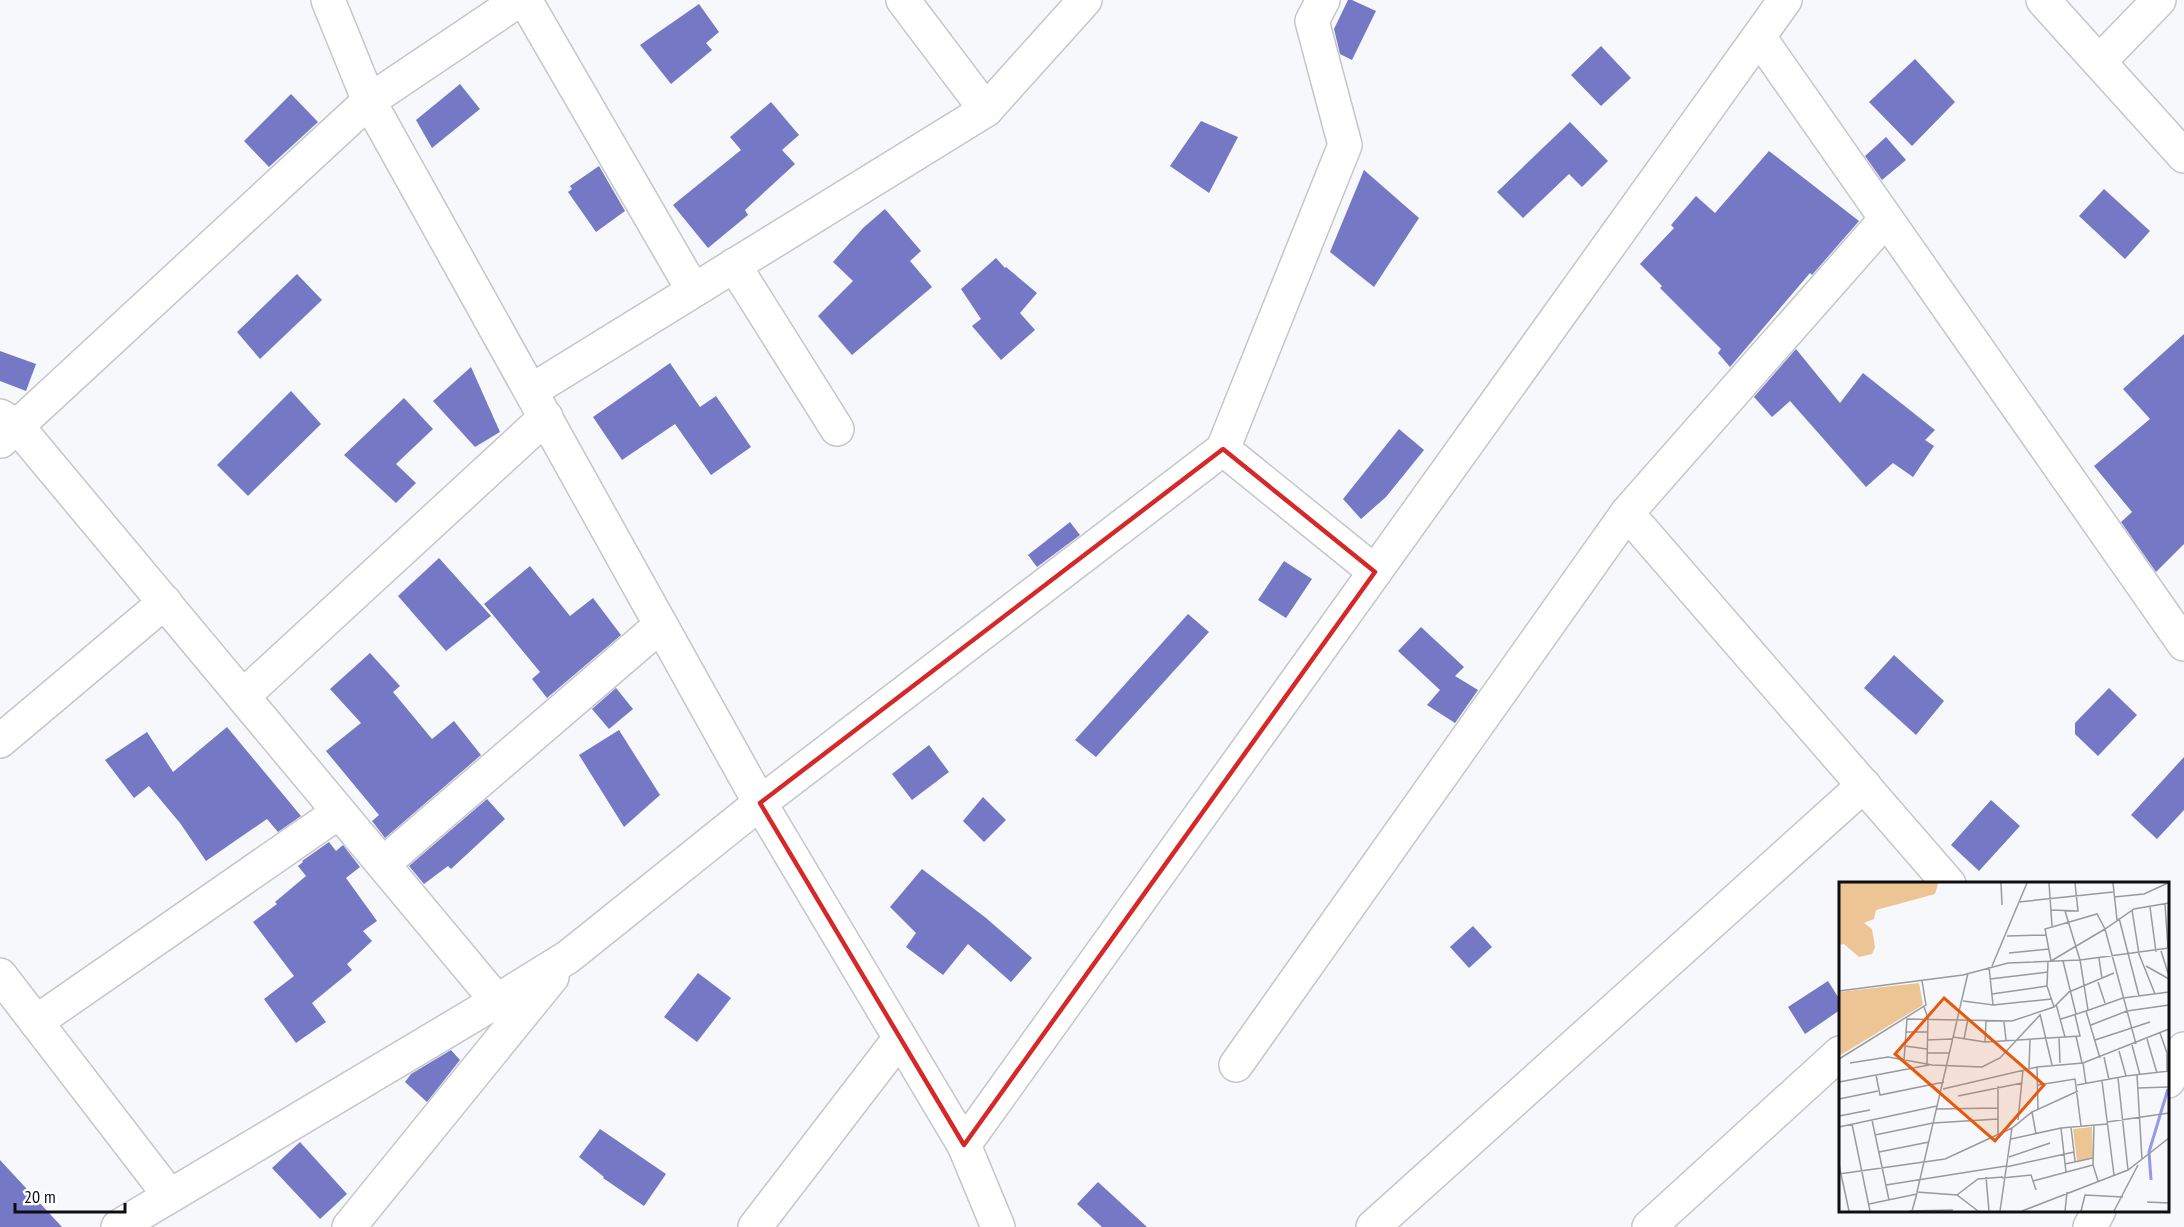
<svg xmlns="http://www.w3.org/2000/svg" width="2184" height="1227" viewBox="0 0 2184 1227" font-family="'PT Sans Narrow',sans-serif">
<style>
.building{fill:#7578c4}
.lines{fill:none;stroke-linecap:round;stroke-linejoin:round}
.street-casing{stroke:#c6c6ca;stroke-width:36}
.street{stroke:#fff;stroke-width:33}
.marked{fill:none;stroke:#d62828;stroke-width:4.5;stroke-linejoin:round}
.inset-river{fill:none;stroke:#9599e8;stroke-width:3}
.inset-road{fill:none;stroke:#9a9a9e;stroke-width:1.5}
.view{fill:#e8590c;fill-opacity:0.15;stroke:#e8590c;stroke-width:3}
.inset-edge{fill:none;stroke:#0e0e10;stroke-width:3}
</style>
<rect width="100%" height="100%" fill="#f7f8fc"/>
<!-- building -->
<g class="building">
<path d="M 1348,0 L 1352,0 L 1376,11 L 1352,60 L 1340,54 L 1334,29 Z"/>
<path d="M 699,4 L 719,32 L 706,43 L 712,50 L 671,84 L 640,45 Z"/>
<path d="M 1601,46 L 1631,78 L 1601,106 L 1571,75 Z"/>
<path d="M 1915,59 L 1955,102 L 1912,146 L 1869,102 Z"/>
<path d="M 460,84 L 480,109 L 432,148 L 416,120 Z"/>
<path d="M 291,94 L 318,122 L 269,167 L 244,141 Z"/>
<path d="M 771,102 L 799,135 L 782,150 L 795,164 L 745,210 L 748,215 L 708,248 L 673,205 L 741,150 L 730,137 Z"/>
<path d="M 1201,121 L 1238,137 L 1209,193 L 1170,166 Z"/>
<path d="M 1570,122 L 1608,161 L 1582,187 L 1569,174 L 1523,218 L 1497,192 Z"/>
<path d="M 1886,137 L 1906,160 L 1882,180 L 1865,156 Z"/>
<path d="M 1769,151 L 1859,221 L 1812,275 L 1810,273 L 1730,367 L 1718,353 L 1721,349 L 1660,288 L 1662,286 L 1640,264 L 1674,228 L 1671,225 L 1696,196 L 1715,213 Z"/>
<path d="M 599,166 L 625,211 L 596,232 L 568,192 L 572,189 L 570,186 Z"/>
<path d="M 1364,170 L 1419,218 L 1374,287 L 1330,252 Z"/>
<path d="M 2104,189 L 2150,231 L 2125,259 L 2079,216 Z"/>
<path d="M 885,209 L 921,251 L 910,261 L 932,287 L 852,355 L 818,316 L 853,281 L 833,262 L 863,228 Z"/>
<path d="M 996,258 L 1005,268 L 1006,267 L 1037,293 L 1020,313 L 1035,330 L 1001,360 L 972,326 L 981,319 L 961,289 Z"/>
<path d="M 297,274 L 322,300 L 260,359 L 237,332 Z"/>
<path d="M 2184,334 L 2184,544 L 2156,572 L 2121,522 L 2132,512 L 2094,466 L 2150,419 L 2123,389 Z"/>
<path d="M 1796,349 L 1840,403 L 1863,373 L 1935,430 L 1925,440 L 1934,446 L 1913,477 L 1893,463 L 1866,487 L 1790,401 L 1772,417 L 1754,397 Z"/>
<path d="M 0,351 L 36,364 L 26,391 L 0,381 Z"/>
<path d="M 670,363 L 700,407 L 716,396 L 751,447 L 711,475 L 675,424 L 622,460 L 593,417 Z"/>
<path d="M 471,367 L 500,432 L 475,447 L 433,401 Z"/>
<path d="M 291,391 L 321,424 L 248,496 L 217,465 Z"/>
<path d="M 404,398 L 433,429 L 396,464 L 416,483 L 396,503 L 344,455 Z"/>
<path d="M 1399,429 L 1424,450 L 1386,497 L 1361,519 L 1343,499 Z"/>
<path d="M 1070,522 L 1080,535 L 1037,567 L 1028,555 Z"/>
<path d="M 439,558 L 491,616 L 446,651 L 398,596 Z"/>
<path d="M 1284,561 L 1312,579 L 1286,618 L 1258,600 Z"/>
<path d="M 530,566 L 570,616 L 593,598 L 621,635 L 547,698 L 532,679 L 540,672 L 484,604 Z"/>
<path d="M 1188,614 L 1209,632 L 1096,757 L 1075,740 Z"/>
<path d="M 1421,627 L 1464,667 L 1455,676 L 1478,690 L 1455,723 L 1427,705 L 1440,690 L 1398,651 Z"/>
<path d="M 370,653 L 400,686 L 393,692 L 432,739 L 454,721 L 481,755 L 385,838 L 372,821 L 379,815 L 326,751 L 361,723 L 330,689 Z"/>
<path d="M 1894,655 L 1944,701 L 1916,735 L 1864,688 Z"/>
<path d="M 616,688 L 633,709 L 609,729 L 592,709 Z"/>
<path d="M 2109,688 L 2137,715 L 2098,756 L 2075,734 L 2075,723 Z"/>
<path d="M 227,727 L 301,816 L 278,832 L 267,819 L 206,861 L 180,823 L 149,786 L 134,798 L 105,760 L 147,732 L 173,772 Z"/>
<path d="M 619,730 L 660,795 L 624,827 L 579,755 Z"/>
<path d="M 929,745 L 949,772 L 912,800 L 892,774 Z"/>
<path d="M 2184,757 L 2184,810 L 2157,839 L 2131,815 Z"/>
<path d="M 983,797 L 1006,820 L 984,842 L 963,821 Z"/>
<path d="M 487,799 L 505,819 L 451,869 L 448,866 L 424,884 L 409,866 Z"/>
<path d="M 1991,800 L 2020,826 L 1979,871 L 1951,845 Z"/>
<path d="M 329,842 L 336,851 L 343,845 L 360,867 L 346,878 L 377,921 L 363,931 L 372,941 L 347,964 L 352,970 L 312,1003 L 326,1022 L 296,1043 L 264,999 L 294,976 L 253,922 L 277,904 L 275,902 L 306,876 L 298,866 L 303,862 L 302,861 Z"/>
<path d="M 922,869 L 986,918 L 1032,958 L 1011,982 L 968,944 L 943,975 L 906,947 L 916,933 L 890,907 Z"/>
<path d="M 1473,926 L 1492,947 L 1469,968 L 1450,947 Z"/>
<path d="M 698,973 L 731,998 L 697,1042 L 664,1017 Z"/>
<path d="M 1828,981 L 1840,1000 L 1840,1010 L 1805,1034 L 1788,1007 Z"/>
<path d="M 451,1050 L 460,1060 L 427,1102 L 405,1082 L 411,1074 Z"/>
<path d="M 600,1129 L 666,1174 L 644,1206 L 603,1178 L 604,1177 L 579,1157 Z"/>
<path d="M 300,1142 L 347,1194 L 320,1219 L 272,1168 Z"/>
<path d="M 0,1160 L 62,1227 L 0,1227 Z"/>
<path d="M 1098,1182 L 1147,1227 L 1102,1227 L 1077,1204 Z"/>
</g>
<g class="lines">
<!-- street casing -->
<g class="street-casing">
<g id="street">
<path d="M 328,0 L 369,101 L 760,803 L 964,1145 L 998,1227"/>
<path d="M 525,0 L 693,290"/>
<path d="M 903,0 L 986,110"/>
<path d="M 2043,0 L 2184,156"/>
<path d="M 1759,37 L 2184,644"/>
<path d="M 2099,62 L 2159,0"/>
<path d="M 734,265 L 837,429"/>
<path d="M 531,391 L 986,110 L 1085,0"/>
<path d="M 0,416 L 17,426 L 497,1001 L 568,957 L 760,803 L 1223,449 L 1345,145 L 1312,21 L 1323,0"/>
<path d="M 1,441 L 369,101 L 519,0"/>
<path d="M 1223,449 L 1375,572"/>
<path d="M 1627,513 L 1949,884"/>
<path d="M 243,696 L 546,417"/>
<path d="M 0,741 L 165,602"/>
<path d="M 383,864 L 661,625"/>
<path d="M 0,975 L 170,1196"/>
<path d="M 36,1022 L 339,812"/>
<path d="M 1236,1065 L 1627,513 L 1886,219"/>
<path d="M 2168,1081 L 2184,1049"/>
<path d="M 964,1145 L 1785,0"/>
<path d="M 118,1227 L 497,1001"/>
<path d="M 349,1227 L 552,977"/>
<path d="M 755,1227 L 900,1038"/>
<path d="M 1373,1227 L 1864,785"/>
<path d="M 1649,1227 L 1840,1053"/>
<path d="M 2090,1227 L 2099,1210"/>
</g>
</g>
<!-- street -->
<use href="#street" class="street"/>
</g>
<!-- marked area -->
<path class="marked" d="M 1223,449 L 1375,572 L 964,1145 L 760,803 Z"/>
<!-- overview -->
<g transform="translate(1839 882)">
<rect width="330" height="330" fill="#f7f8fc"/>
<path d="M 0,1 L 98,1 L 99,2 L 96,12 L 37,28 L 35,37 L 25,41 L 33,47 L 36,65 L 33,72 L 20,75 L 5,62 L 0,63 ZM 80,101 L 84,123 L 0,174 L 0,110 ZM 253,245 L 254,276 L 238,279 L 234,247 Z" fill="#edc594"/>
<path class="inset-river" d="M 312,298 L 310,270 L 329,207"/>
<path class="inset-road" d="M 162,1 L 163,23M 210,1 L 213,44M 274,1 L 278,38M 275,15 L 305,12 L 329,1M 180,20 L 274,10M 326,22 L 329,66M 311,25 L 317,70M 212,28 L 239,29 L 236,1M 293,28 L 300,72 L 316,112M 226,29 L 241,78 L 249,128M 280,36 L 300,114M 168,54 L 207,53M 322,69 L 330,94M 170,71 L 210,67M 260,76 L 263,97M 209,79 L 208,104 L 215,125M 224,79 L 237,132M 153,84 L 188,1M 307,84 L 330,97M 129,91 L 78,310 L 118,313 L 139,329M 151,97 L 209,90M 259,100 L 266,121M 0,109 L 124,93 L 169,81 L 241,78 L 330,66M 153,112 L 208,104M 124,119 L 154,123 L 150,85M 217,122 L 226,155M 154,123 L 213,117M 85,125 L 89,136 L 88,182 L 93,183 L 143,185 L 161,176 L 201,133M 201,132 L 213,183M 222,137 L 247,129M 165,140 L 167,158M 252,143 L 288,129 L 330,123M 67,150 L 89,150M 321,151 L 328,171 L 328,189M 237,154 L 243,181M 114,155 L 146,160 L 241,154 L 236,133M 220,155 L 221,181M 125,157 L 129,137M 308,157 L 318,191M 88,158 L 113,157M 256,158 L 311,140M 146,160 L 147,139M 297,162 L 266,47 L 258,32 L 206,47 L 212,79 L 266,47 L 295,27 L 330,21M 293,163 L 301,193M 66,164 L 88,167M 280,169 L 287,194 L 330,189M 88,171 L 110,171M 265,175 L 270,198M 261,176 L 247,129 L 284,116 L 330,110M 0,177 L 87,123 L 83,99M 65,178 L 68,137 L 173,139 L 215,125 L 230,110 L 275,91M 11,181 L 49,175 L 88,182M 244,181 L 247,202M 198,185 L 199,227M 190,186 L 191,158M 37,193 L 41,213 L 105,200M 298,193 L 303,278M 279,196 L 289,288M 263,199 L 275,293M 0,200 L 90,183M 199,203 L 236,197 L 242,244M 238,203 L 287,194M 159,204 L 159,253M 299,206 L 330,205M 104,207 L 198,185 L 244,181 L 330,147M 119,214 L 183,201M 0,217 L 39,209M 98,227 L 159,226M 193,230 L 197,252M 0,234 L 31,228M 33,238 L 50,318M 179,238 L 184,188M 268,240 L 330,231M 13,242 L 31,329M 255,243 L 254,283 L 259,299M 0,245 L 98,224M 232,245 L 236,279M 222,246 L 227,290M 36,253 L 94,241 L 159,237M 172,257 L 222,246 L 268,242M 40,270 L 90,260M 170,275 L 211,261M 226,282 L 254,276M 0,283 L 10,329M 167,285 L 235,270M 0,292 L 106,277 L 173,246 L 193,230 L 239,209M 147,295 L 150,329M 163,296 L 192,293 L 197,308M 194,299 L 254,283M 47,303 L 167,284M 118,313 L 139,297 L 164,295M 308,320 L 330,321M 30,322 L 78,312M 70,329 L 114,328M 73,329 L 78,311M 161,329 L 173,246M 183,329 L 289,288 L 330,256M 226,329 L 228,310M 242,329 L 246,313 L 284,315M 275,329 L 299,283"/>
<path class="view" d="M 105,116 L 205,203 L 156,259 L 56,172 Z"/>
<rect width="330" height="330" class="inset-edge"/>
</g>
<!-- scale -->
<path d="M15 1203v9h110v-9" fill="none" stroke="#0e0e10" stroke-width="3"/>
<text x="24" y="1203" font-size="18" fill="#0e0e10" stroke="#ffffff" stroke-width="4.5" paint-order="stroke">20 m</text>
</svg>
